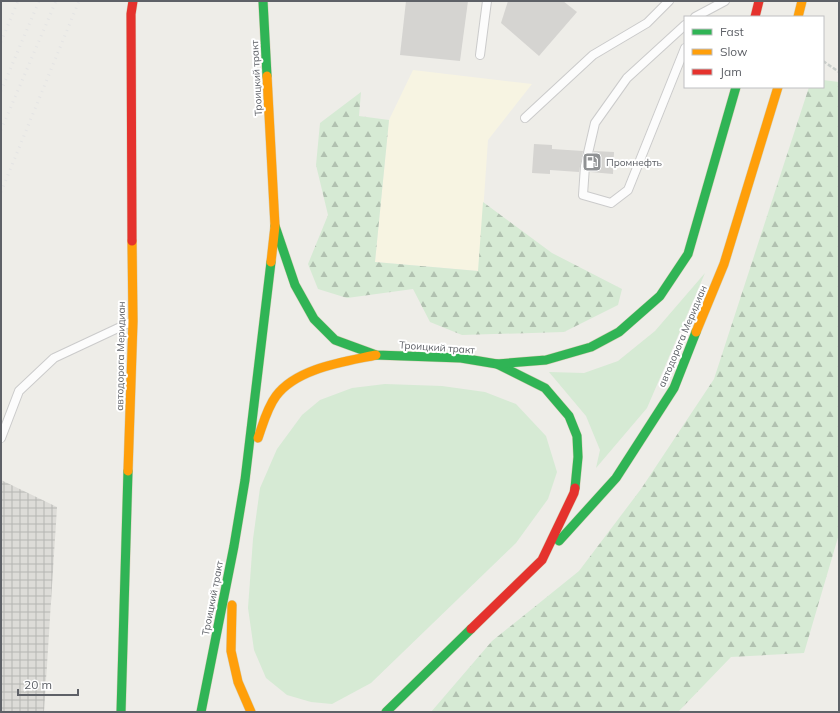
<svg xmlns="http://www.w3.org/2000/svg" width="840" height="713" viewBox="0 0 840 713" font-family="Mulish,sans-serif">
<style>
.commercial{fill:#f7f4e2}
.industrial{fill:url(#industrial-grid)}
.green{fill:#d6ead4}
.forest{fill:url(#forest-firs)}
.building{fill:#d5d4d1}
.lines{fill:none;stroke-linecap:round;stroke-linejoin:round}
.lane-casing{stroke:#cbcbcb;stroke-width:10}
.fast-casing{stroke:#d6cfb6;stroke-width:10}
.slow-casing{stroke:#d6cfb6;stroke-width:10}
.jam-casing{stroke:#d6cfb6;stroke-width:10}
.path{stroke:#cacecb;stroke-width:2.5;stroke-dasharray:4 2;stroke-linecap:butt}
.lane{stroke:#fcfcfc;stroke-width:8}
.fast{stroke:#30b455;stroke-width:9}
.slow{stroke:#ff9f0a;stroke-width:9}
.jam{stroke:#e5322d;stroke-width:9}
.rail{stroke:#e4e4e4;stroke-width:3;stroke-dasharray:1 5;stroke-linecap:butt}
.labels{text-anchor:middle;stroke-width:4;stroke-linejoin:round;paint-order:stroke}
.street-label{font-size:10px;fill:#5e6167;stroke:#fff}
.poi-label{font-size:10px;fill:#5e6167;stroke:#fff;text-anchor:start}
</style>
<defs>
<pattern id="industrial-grid" width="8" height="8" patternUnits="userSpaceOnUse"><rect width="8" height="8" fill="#dddcd8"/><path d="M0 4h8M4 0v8" fill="none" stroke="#b6b6b3"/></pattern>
<pattern id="forest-firs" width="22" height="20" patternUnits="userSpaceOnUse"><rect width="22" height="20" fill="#d6ead4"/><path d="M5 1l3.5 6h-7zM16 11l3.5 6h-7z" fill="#b1c1b0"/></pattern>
</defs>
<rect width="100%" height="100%" fill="#eeede8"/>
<!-- commercial -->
<path class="commercial" d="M 413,70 L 532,84 L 488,140 L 479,271 L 375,262 L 389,120 Z"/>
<!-- industrial -->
<path class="industrial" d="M 1,480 L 57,507 L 44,712 L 1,712 Z"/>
<!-- green -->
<g class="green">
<path d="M 705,273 L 647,408 L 596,468 L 600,450 L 586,416 L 549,372 L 584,373 L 618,361 L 655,331 Z"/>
<path d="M 385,384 L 442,386 L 485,392 L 516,404 L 546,436 L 557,472 L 548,499 L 516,543 L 371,683 L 332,704 L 311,702 L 287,695 L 266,678 L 254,650 L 248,608 L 253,539 L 260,488 L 277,449 L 302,415 L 320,400 L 352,388 Z"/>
</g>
<!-- forest -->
<g class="forest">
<path d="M 823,80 L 839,82 L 839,534 L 804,653 L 731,657 L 678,712 L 431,712 L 492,641 L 579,571 L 641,489 L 714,379 L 809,87 L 823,87 Z"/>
<path d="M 361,92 L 359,116 L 389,120 L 375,262 L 478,271 L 483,202 L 552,253 L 622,289 L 618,305 L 564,332 L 462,335 L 430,322 L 413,289 L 347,298 L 318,289 L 308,264 L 328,215 L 316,165 L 320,123 Z"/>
</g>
<!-- building -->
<g class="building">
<path d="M 406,1 L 468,1 L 460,61 L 400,55 Z"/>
<path d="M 508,1 L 563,1 L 577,12 L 539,56 L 501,23 Z"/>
<path d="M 534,144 L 552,145 L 552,149 L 583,151 L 579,172 L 550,170 L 550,174 L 532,173 Z"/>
<path d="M 594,151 L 614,152 L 613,174 L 590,172 Z"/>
</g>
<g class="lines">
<!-- lane casing -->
<g class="lane-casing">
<g id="lane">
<path d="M 695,17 L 725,1"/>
<path d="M 685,25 L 627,78 L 595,123 L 585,166 L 583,195 L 611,203 L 628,190 L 685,48"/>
<path d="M 480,55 L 487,1"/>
<path d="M 525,118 L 593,55 L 647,23 L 669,1"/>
<path d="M 1,438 L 19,391 L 54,358 L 131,322"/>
</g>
</g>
<!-- fast casing -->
<g class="fast-casing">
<g id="fast">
<path d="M 263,1 L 267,76"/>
<path d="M 275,226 L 295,285 L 314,319 L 335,340 L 376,355 L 461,358 L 497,364 L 545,388 L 569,416 L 577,436 L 578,457 L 575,488"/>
<path d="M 497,364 L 546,360 L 591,347 L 619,332 L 660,296 L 688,254 L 736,87"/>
<path d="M 559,541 L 616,478 L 674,388 L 696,332"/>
<path d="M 121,712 L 128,471"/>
<path d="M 201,712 L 234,546 L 245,480 L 271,262"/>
<path d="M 386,712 L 471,629"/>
</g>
</g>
<!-- slow casing -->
<g class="slow-casing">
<g id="slow">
<path d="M 798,17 L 802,1"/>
<path d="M 267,76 L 275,226 L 271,262"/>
<path d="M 696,332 L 724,264 L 778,87"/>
<path d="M 258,438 C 263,424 267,408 276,396 C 297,368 344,362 376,355"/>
<path d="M 128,471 L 133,321 L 132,241"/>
<path d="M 232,605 L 231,651 L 238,682 L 251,712"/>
</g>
</g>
<!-- jam casing -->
<g class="jam-casing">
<g id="jam">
<path d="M 755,17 L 759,1"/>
<path d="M 132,241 L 131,14 L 133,1"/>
<path d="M 471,629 L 542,560 L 574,493 L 575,488"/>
</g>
</g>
<!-- path -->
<path class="path" d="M 823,61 L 839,72"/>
<!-- lane -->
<use href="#lane" class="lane"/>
<!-- fast -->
<use href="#fast" class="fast"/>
<!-- slow -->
<use href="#slow" class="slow"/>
<!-- jam -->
<use href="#jam" class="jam"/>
<!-- rail -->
<g class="rail">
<path d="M 1,42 L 18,1"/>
<path d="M 1,91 L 39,1"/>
<path d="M 1,130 L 56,1"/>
<path d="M 1,192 L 79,1"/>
</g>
</g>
<!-- icons -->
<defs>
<g id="fuel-square" transform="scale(1)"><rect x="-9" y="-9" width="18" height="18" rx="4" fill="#909294" stroke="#fff"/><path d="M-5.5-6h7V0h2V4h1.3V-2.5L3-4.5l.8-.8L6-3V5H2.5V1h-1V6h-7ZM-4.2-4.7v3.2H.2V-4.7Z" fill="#fff"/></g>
</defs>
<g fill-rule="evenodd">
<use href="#fuel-square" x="592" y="162"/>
</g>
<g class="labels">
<!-- street labels -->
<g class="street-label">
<text transform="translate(256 78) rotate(-93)" y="4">Троицкий тракт</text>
<text transform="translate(682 336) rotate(-67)" y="4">автодорога Меридиан</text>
<text transform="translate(437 347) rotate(4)" y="4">Троицкий тракт</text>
<text transform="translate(120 356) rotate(-89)" y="4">автодорога Меридиан</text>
<text transform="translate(212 598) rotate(-79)" y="4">Троицкий тракт</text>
</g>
<!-- poi labels -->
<g class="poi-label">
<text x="606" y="166">Промнефть</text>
</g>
</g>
<!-- border -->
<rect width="840" height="713" fill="none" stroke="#5e6167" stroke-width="4"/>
<!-- legend -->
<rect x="684" y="16" width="140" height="72" fill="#ffffff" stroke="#bfc0c2"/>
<rect x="692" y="29" width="20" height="6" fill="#30b455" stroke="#bfc0c2"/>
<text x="720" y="36" font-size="12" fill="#5e6167">Fast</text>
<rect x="692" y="49" width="20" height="6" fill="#ff9f0a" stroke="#bfc0c2"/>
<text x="720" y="56" font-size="12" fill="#5e6167">Slow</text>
<rect x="692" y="69" width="20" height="6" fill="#e5322d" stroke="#bfc0c2"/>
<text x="720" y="76" font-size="12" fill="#5e6167">Jam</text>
<!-- scale -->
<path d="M18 689v6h60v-6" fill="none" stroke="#5e6167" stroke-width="2"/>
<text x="24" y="689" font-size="12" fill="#5e6167" stroke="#ffffff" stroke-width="3" paint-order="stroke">20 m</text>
</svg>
